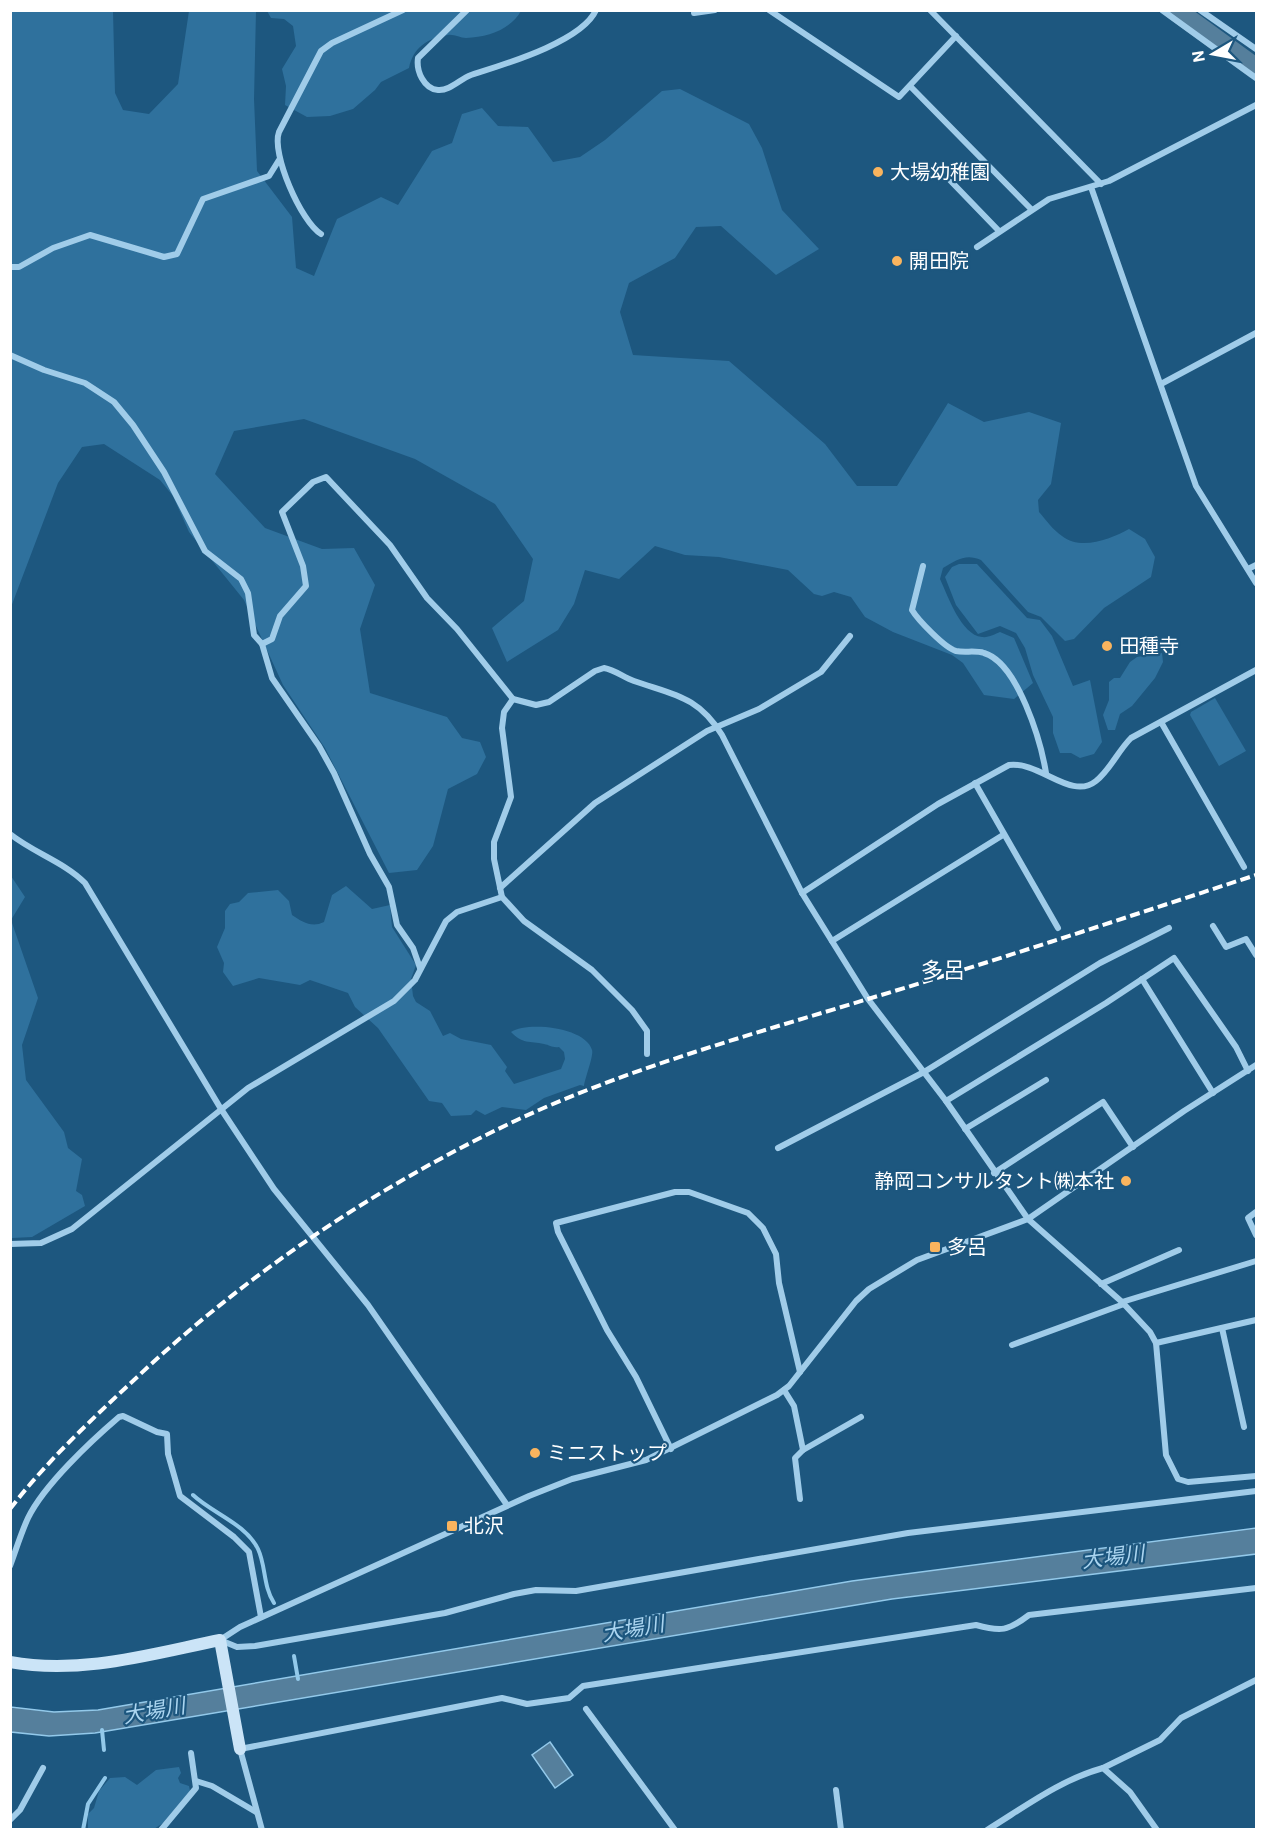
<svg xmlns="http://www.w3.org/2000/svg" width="1267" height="1840" viewBox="0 0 1267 1840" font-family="Roboto,'Noto Sans JP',sans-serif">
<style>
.green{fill:#2f719d}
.water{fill:#557f9c;stroke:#93c9ea;stroke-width:1.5}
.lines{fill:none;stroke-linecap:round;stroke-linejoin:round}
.stream{stroke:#93c9ea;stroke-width:4}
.river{stroke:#557f9c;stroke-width:21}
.street{stroke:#a0cce9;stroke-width:6}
.secondary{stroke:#cbe4f7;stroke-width:12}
.rail{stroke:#fff;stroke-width:4;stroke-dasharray:10 4.5;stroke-linecap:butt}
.poi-dot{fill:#f9b45e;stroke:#1d577f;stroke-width:2}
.labels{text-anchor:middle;stroke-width:4.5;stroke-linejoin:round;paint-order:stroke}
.poi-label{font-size:20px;fill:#fff;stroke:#1d577f;text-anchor:start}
.water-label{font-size:21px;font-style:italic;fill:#abd5f0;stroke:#1d577f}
.quarter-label{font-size:22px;fill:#fff;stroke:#1d577f}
</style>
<rect width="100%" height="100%" fill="#1d577f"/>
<!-- green -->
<g class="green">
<path d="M 11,10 L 113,11 L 115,93 L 123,110 L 149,114 L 178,84 L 189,11 L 256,11 L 254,99 L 257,171 L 292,217 L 296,268 L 314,276 L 337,219 L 381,197 L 398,205 L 432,151 L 452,143 L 462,114 L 482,108 L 498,126 L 528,127 L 553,162 L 580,157 L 605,140 L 662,91 L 680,89 L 749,124 L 762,148 L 782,210 L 819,249 L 776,275 L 721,226 L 696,227 L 675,258 L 629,283 L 620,312 L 633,355 L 729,361 L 825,444 L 857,486 L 897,486 L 948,403 L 984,422 L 1029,412 L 1061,423 L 1051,484 L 1038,500 L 1039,512 C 1046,520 1053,530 1062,536 C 1081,551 1111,539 1129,529 L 1145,539 L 1155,557 L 1151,577 L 1104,608 L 1074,639 L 1065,641 L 1041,617 L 1028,612 L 981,560 C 966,553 956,560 943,568 L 940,579 C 948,596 961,635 982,637 C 988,638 995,634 1000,632 L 1014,638 L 1033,683 L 1014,699 L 984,695 L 963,663 L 952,655 L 893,632 L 865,617 L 851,597 L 834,592 L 822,596 L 814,594 L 788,570 L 719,557 L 685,555 L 655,546 L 619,579 L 585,570 L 574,604 L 558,630 L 507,662 L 492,628 L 524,601 L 533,559 L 495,504 L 415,459 L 304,419 L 234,431 L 215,474 L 265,528 L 322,549 L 354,548 L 375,585 L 360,629 L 370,693 L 447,717 L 462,738 L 480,742 L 486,757 L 477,774 L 448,789 L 433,846 L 417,870 L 389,873 L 325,748 L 283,685 L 244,600 L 189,532 L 173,496 L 160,480 L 104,444 L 82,447 L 58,483 L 11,607 Z"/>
<path d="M 267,11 L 521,11 C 510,30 488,37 466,38 C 460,38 454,34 448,35 C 427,38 413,48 409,68 L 381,82 L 375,90 L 353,109 L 330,116 L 307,117 L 285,105 L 286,86 L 282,69 L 296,46 L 293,26 L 284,19 L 271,18 Z"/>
<path d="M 959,564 L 977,564 L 1027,618 L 1040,620 L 1052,636 L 1073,686 L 1090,680 L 1102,742 L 1094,754 L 1080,758 L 1071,753 L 1060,753 L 1053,733 L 1053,717 L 1033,675 L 1025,648 L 1016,633 L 1000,626 L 978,634 L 956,605 L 945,577 L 952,567 Z"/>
<path d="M 1162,653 L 1163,662 L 1155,678 L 1132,706 L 1120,714 L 1115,730 L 1108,730 L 1103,715 L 1109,700 L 1109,682 L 1114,678 L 1120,678 L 1130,662 L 1137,657 Z"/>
<path d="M 1215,698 L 1246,751 L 1219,766 L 1190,715 L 1191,712 Z"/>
<path d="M 11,876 L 25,897 L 11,920 L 38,998 L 22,1045 L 26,1080 L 64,1132 L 68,1148 L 82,1159 L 76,1191 L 82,1195 L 85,1206 L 32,1237 L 12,1238 Z"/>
<path d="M 346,886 L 372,909 L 390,905 L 392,927 L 416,965 L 411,979 L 413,996 L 416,1002 L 430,1011 L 443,1036 L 450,1033 L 461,1039 L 491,1045 L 507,1067 L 505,1071 L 514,1084 L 561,1069 L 565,1059 L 564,1052 L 559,1047 C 552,1048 550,1045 544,1044 C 530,1041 522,1044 511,1032 C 527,1021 586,1027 592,1050 C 594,1055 585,1078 584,1086 L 580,1085 L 544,1098 L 526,1110 L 502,1107 L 485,1115 L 476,1110 L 471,1115 L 451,1116 L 442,1103 L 429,1101 L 378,1028 L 355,1007 L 348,993 L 310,980 L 300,985 L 259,978 L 233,986 L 223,972 L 224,963 L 217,947 L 225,928 L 225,911 L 230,904 L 239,902 L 248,893 L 278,890 L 289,901 L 292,915 C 302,922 312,928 324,922 L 332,895 Z"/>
<path d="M 179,1767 L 181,1773 L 178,1778 L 180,1783 L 189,1786 L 190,1791 L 163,1823 L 154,1829 L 88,1829 L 88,1814 L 94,1808 L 99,1791 L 110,1778 L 125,1777 L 137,1785 L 156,1770 Z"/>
</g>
<!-- water -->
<g class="water">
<path d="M 1256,1528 L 1256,1554 L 892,1599 L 95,1733 L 49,1736 L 11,1732 L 11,1707 L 54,1712 L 98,1710 L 852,1581 Z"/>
<path d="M 550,1742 L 573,1775 L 555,1788 L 532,1755 Z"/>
</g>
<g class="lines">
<!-- stream -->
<g class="stream">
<path d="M 193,1495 C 212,1513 246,1524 258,1549 C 266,1566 263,1586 274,1603"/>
<path d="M 294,1656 L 298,1679"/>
<path d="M 102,1730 L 104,1750"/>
<path d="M 83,1830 L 88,1804 L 105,1778"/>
</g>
<!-- river -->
<path class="river" d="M 1175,10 L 1256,69"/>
<!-- street -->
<g class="street">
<path d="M 467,10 L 418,58 C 416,71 424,89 438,90 C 450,91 460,79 471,75 C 502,65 582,42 596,10"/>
<path d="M 769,10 L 899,97 L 956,36"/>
<path d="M 930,10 L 1101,184"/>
<path d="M 1162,10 L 1256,78"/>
<path d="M 1200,10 L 1256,49"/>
<path d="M 694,13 L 715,10"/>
<path d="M 910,86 L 1031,209"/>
<path d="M 942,172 L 999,231"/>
<path d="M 1091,187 L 1196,486 L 1256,583"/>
<path d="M 321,234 C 301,222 271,153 279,132 L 321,51 L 332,43 L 403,10"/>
<path d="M 977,247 L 1049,199 L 1109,181 L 1256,105"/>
<path d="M 10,267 L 19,267 L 53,248 L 90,235 L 164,257 L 177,254 L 203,199 L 269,176 L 279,160"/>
<path d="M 10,355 L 44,370 L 85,383 L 114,402 L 133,425 L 164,472 L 205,551 L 241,579 L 248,593 L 254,635 L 262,644 L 272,678 L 319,746 L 334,773 L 370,854 L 389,887 L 397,925 L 413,948 L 420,968"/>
<path d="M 1161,384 L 1256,333"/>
<path d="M 923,566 L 912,610 C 918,620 945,648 956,651 C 965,653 975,650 984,653 C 1018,663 1041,742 1046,773"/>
<path d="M 1248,569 L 1256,565"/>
<path d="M 262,644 L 272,639 L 280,616 L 306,586 L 303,566 L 282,512 L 313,482 L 326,477 L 390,545 L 427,598 L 457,629 L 513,699 L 536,705 L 549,702 L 595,671 L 604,668 C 615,670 623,677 634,681 C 674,695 698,696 722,735 L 802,893 L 868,999 L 946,1101 L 1028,1219 L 1122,1302 L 1150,1332 L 1156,1343 L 1166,1455 L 1178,1479 L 1188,1482 L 1256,1476"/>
<path d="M 513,699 L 504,712 L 502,728 L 511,797 L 494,842 L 494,859 L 502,897 L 524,921 L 592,970 L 632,1010 L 647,1031 L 647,1054"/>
<path d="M 1161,722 L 1244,867"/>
<path d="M 975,783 L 1058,928"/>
<path d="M 10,834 C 34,853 64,862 85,883 L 221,1109 L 274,1189 L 368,1305 L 507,1505"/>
<path d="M 500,888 L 595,803 L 707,731 L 759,709 L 821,672 L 850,636"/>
<path d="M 802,893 L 938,804 L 1009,765 C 1040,761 1071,801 1096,781 C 1110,770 1118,751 1131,738 L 1256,670"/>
<path d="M 1213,926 L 1226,947 L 1246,939 L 1256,955"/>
<path d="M 832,941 L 1003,835"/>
<path d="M 1142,979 L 1213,1093"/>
<path d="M 1256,1065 L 1184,1111 L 1028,1219 L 917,1260 L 869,1289 L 856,1301 L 789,1386 L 777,1395 L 646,1460 L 572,1479 L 529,1496 L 240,1627 L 220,1640 L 237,1647 L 255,1646 L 445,1613 L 514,1594 L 536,1590 L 576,1591 L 908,1533 L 1256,1491"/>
<path d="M 946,1101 L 1106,1003 L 1174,958 L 1236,1047 L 1248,1071"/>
<path d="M 965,1129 L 1046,1080"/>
<path d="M 778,1148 L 924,1072 L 1100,963 L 1169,928"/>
<path d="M 994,1173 L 1103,1102 L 1133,1147"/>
<path d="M 1256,1212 L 1248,1218 L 1256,1235"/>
<path d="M 10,1244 L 41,1243 L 72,1229 L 248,1088 L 394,1001 L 415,980 L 446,921 L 457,912 L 502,897"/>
<path d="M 1101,1284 L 1179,1250"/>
<path d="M 1122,1302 L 1256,1261"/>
<path d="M 1222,1328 L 1244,1427"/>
<path d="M 1156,1343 L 1256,1320"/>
<path d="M 1012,1345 L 1124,1304"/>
<path d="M 784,1390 L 794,1406 L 803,1450 L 795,1458 L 800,1499"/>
<path d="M 671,1449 L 636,1377 L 607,1330 L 558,1232 L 556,1223 L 675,1192 L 689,1192 L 748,1213 L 763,1228 L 776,1254 L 779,1283 L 800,1372"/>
<path d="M 803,1450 L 861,1417"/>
<path d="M 10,1566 C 16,1550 21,1533 28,1518 C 44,1485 91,1441 119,1417 L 123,1416 L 157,1432 L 167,1434 L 168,1454 L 180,1496 L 234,1537 L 249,1552 L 261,1617"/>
<path d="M 586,1709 L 675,1830"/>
<path d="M 1103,1768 L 1160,1740 L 1181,1718 L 1256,1680"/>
<path d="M 196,1781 L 212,1786 L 256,1812"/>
<path d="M 836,1790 L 841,1830"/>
<path d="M 10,1820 L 20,1810 L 43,1768"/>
<path d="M 161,1830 L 196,1788 L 191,1753"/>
<path d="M 262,1830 L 240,1749 L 502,1698 L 527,1704 L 569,1698 L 583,1686 L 976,1625 C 1001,1632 1008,1631 1029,1615 L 1256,1588"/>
<path d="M 987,1830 C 1026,1806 1060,1780 1103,1768 L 1130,1792 L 1157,1830"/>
</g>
<!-- secondary -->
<path class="secondary" d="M 10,1662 C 81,1675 151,1654 220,1640 L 240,1749"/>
<!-- rail -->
<path class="rail" d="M 10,1509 C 46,1462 91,1420 134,1380 C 246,1274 377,1186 517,1120 C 626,1069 753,1034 868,999 C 998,960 1127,917 1256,875"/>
</g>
<!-- markers -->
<g class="poi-dot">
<circle cx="878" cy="172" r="6"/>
<circle cx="897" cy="261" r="6"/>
<circle cx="1107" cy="646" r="6"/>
<circle cx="1126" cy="1181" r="6"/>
<rect x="929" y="1241" width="12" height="12" rx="3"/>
<circle cx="535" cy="1453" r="6"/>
<rect x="446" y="1520" width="12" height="12" rx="3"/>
</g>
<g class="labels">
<!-- poi labels -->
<g class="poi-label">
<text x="890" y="179">大場幼稚園</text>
<text x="909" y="268">開田院</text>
<text x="1119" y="653">田種寺</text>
<text x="1114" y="1188" text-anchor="end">静岡コンサルタント㈱本社</text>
<text x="947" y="1254">多呂</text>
<text x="547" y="1460">ミニストップ</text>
<text x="464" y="1533">北沢</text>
</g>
<!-- water labels -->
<g class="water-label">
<text transform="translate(1113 1557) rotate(-7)" y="7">大場川</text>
<text transform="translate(633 1629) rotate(-10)" y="7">大場川</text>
<text transform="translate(154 1711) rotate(-10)" y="7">大場川</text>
</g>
<!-- quarter labels -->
<g class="quarter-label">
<text x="943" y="978">多呂</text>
</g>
</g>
<!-- border -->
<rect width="1267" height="1840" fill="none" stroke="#ffffff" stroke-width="24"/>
<!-- north arrow -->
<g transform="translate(1213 54) rotate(260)" stroke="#1d577f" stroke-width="4.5" paint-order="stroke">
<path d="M0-4.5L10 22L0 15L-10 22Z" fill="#ffffff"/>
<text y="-9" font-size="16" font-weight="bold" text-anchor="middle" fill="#ffffff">N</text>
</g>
</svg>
